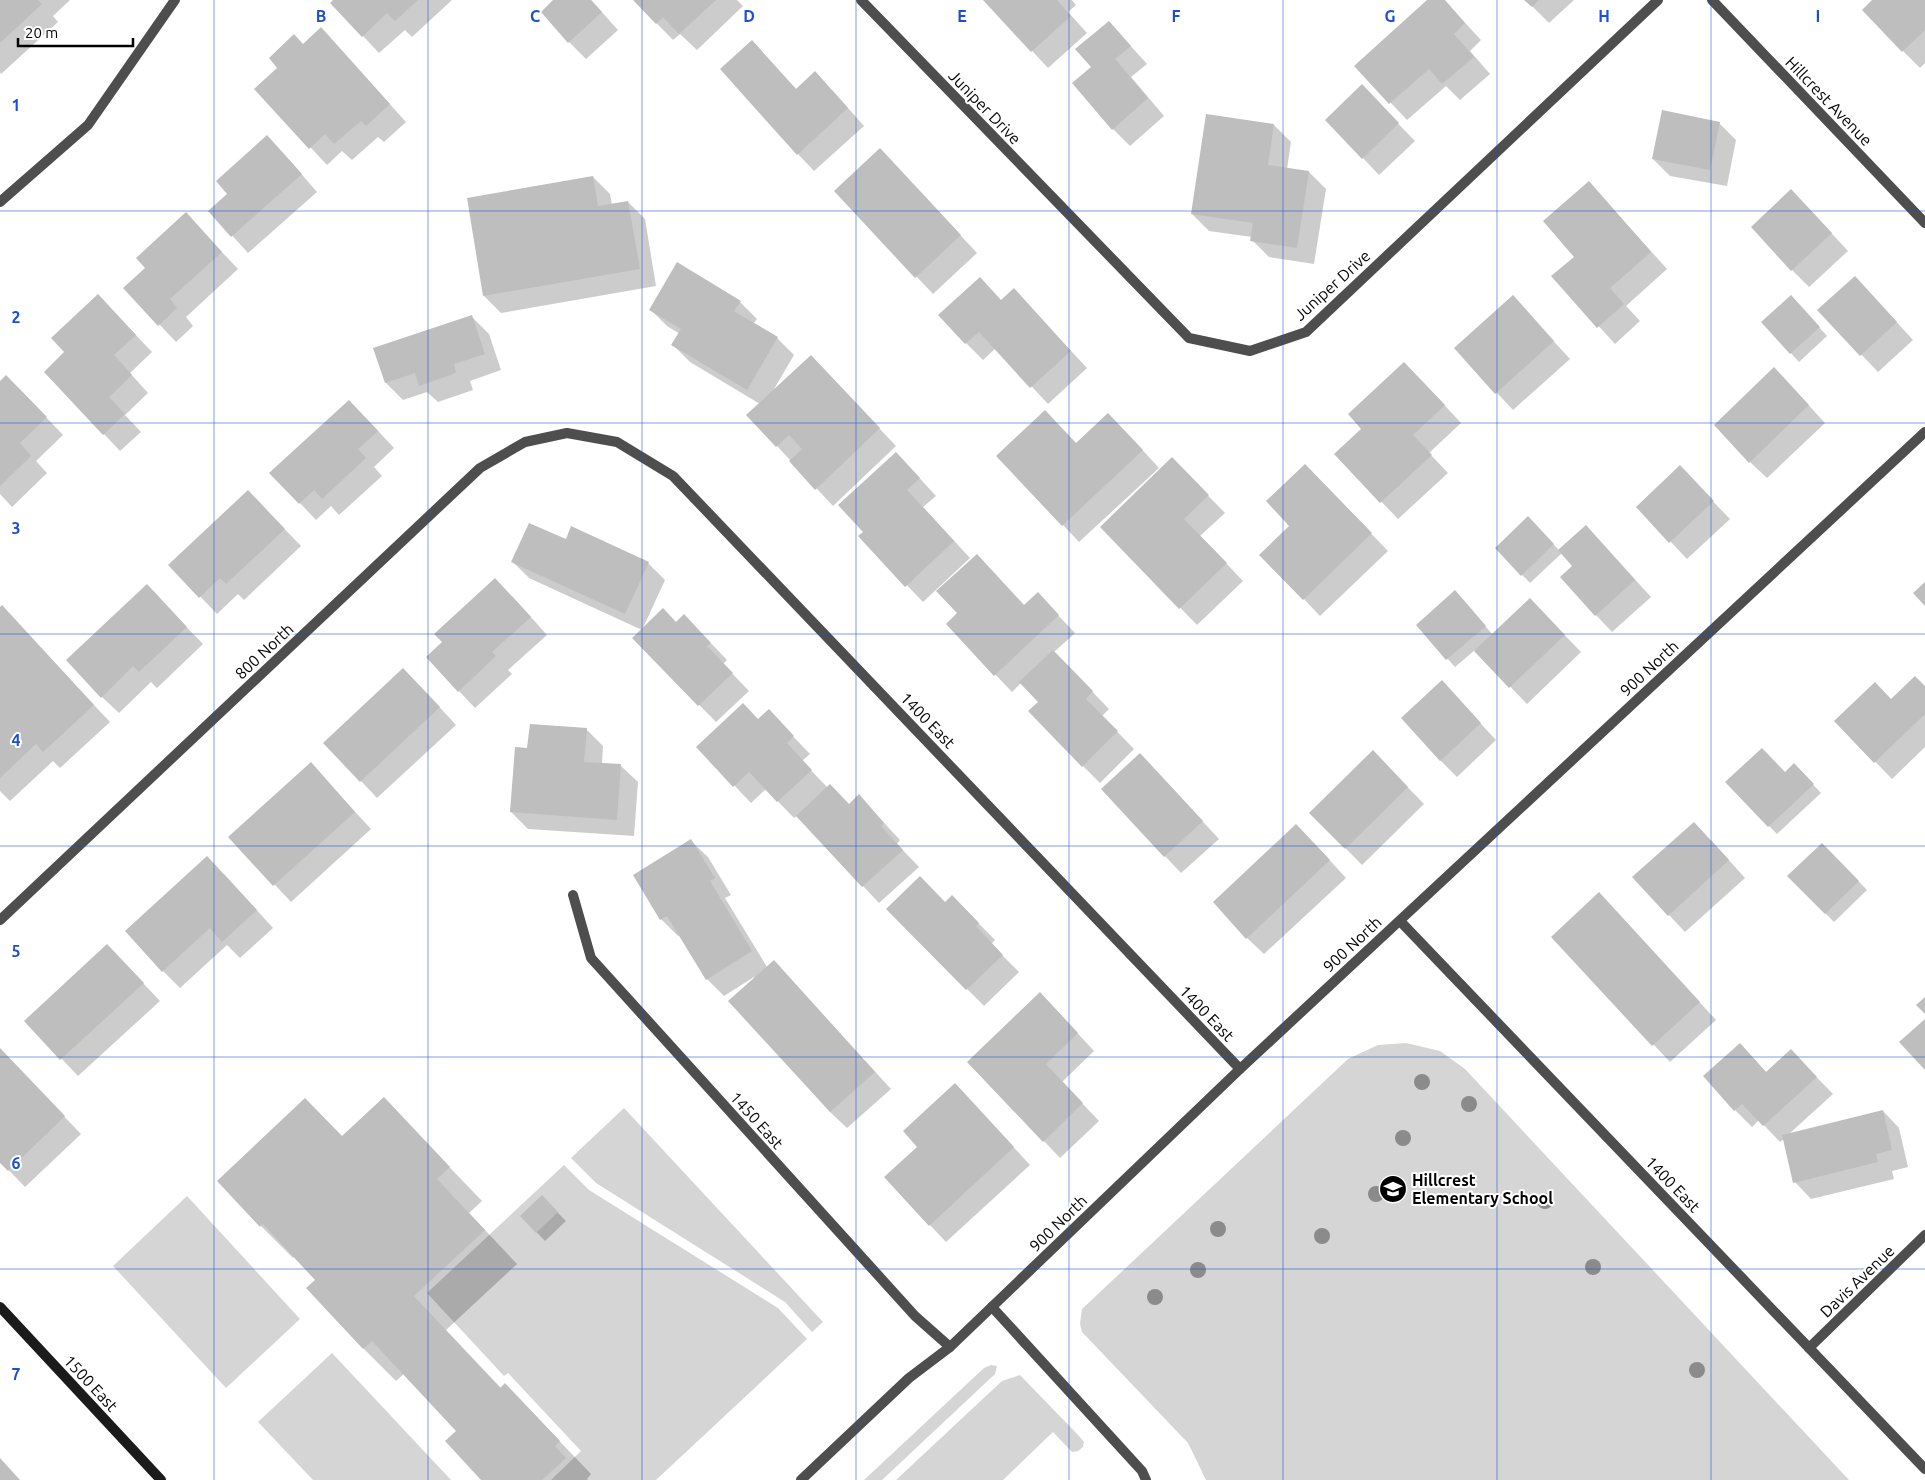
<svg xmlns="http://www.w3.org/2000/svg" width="1925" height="1480" viewBox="0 0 1925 1480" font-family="Ubuntu,sans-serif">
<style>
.green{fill:#d5d5d5}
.shadow{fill:#0003}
.building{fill:#bebebe}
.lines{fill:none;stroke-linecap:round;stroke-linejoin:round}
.lane{stroke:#4e4e4e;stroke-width:10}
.street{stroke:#4e4e4e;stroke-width:10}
.secondary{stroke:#1b1b1b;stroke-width:10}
.tree{fill:#8b8b8b}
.grid{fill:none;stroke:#1d4ed8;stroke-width:1;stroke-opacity:0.55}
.labels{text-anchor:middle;stroke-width:4;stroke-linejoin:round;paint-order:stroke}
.street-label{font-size:16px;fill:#000;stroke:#fff}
.poi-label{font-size:16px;font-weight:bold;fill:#000;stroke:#fff;text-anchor:start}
.grid-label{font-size:16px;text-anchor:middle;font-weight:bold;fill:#1d4ed8;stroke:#fff;stroke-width:4;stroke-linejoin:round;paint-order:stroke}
</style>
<rect width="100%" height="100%" fill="#fff"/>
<!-- green -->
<g class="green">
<path d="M 1406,1043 L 1440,1051 L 1465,1069 L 1849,1480 L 1206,1480 L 1188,1443 L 1082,1332 L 1080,1324 L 1082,1309 L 1348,1059 L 1378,1045 Z"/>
<path d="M 624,1108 L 823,1322 L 812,1332 L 785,1302 L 596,1183 L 571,1158 Z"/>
<path d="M 564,1165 L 589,1190 L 778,1308 L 807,1339 L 656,1480 L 551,1480 L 581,1451 L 508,1373 L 504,1376 L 427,1293 Z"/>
<path d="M 187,1196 L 300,1319 L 226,1388 L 113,1266 Z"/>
<path d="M 332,1353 L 451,1480 L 313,1480 L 258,1422 Z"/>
<path d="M 991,1365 L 997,1366 L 995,1374 L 882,1480 L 864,1480 L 984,1368 Z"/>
<path d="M 1020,1375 L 1079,1436 L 1084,1442 L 1083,1447 L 1078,1451 L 1072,1452 L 1053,1432 L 1003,1480 L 896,1480 L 1002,1381 Z"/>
</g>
<!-- shadow -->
<g class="shadow">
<path d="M 0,0 L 70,0 L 53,16 L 58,22 L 1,74 L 0,72 Z"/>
<path d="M 335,0 L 452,0 L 412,37 L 405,30 L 379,53 L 363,36 Z"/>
<path d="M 555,0 L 591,0 L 618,30 L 586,59 L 569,42 Z"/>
<path d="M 634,0 L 737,0 L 743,6 L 697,50 L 680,34 L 673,40 Z"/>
<path d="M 985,0 L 1072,0 L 1076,5 L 1068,12 L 1087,33 L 1048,68 Z"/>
<path d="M 1429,0 L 1444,0 L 1481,40 L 1470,51 L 1490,74 L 1460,100 L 1446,86 L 1407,120 L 1356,66 Z"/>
<path d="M 1526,0 L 1574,0 L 1549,23 Z"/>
<path d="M 1874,0 L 1925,0 L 1925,63 L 1920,68 L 1903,51 Z"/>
<path d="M 1109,22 L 1147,64 L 1131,77 L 1164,116 L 1130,146 L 1113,129 L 1093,68 Z"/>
<path d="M 752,42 L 797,90 L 832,90 L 864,126 L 814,171 L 798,154 Z"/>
<path d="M 303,45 L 337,46 L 406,122 L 384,142 L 378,137 L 352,160 L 342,151 L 327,165 L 256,89 Z"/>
<path d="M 1378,103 L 1415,141 L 1379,175 L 1363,158 Z"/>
<path d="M 1719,123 L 1736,140 L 1727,186 L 1670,176 L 1653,159 Z"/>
<path d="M 1274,125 L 1291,142 L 1287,169 L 1309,172 L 1326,189 L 1314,264 L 1269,257 L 1252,240 L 1252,237 L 1209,231 L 1192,214 Z"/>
<path d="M 284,154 L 317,192 L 248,253 L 210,211 Z"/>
<path d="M 897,167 L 977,253 L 933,294 L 836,191 Z"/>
<path d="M 593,177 L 610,194 L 612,205 L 628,202 L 645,219 L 656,286 L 501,313 L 484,296 Z"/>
<path d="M 1605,200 L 1667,269 L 1626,306 L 1640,321 L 1615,344 L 1553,276 L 1576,257 Z"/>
<path d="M 1808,208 L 1848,251 L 1809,287 L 1792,270 Z"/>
<path d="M 202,231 L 238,269 L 186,317 L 193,326 L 176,342 L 125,288 L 147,268 Z"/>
<path d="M 1014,290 L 1087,368 L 1048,404 L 996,348 L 983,360 L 966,343 L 1001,301 Z"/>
<path d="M 1871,294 L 1913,340 L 1878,372 L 1819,310 Z"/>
<path d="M 1513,297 L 1570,359 L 1513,410 L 1455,348 Z"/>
<path d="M 740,302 L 757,319 L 753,324 L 777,338 L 794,355 L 774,389 L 827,373 L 896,446 L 833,506 L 777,446 L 760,404 L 690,362 L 673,345 L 680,334 L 667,326 L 650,309 Z"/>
<path d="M 1799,305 L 1827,336 L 1799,362 L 1763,322 Z"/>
<path d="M 115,313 L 152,352 L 130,373 L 148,393 L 125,415 L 141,432 L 120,451 L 104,434 Z"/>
<path d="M 472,317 L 489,334 L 501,370 L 470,381 L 473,390 L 438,402 L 427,392 L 403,400 L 386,383 L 375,349 Z"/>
<path d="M 1421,380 L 1461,423 L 1429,453 L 1448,473 L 1398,519 L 1336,454 Z"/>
<path d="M 0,383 L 23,393 L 63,435 L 36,461 L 47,473 L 12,507 L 0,494 Z"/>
<path d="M 1791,386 L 1825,423 L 1767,478 L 1750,462 Z"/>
<path d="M 366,418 L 394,448 L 374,467 L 382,476 L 339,515 L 331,506 L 316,520 L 300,503 Z"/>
<path d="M 1125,431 L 1159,468 L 1079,542 L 1063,525 L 1077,444 Z"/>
<path d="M 913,471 L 936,496 L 923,507 L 970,558 L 923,602 L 860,536 Z"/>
<path d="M 1189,476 L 1225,513 L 1200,536 L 1243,581 L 1197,625 L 1102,527 Z"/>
<path d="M 1321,482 L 1388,551 L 1320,616 L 1304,599 L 1291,526 Z"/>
<path d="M 1696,484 L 1730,519 L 1687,559 L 1638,507 Z"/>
<path d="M 265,509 L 301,546 L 244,600 L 238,594 L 217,614 L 170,565 Z"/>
<path d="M 1528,518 L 1559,550 L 1602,543 L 1651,597 L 1612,632 L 1596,615 L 1574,566 L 1562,553 L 1530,583 L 1496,548 Z"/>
<path d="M 566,541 L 648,563 L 665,580 L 643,628 L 677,623 L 701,633 L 727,660 L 723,664 L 749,691 L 716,722 L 634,638 L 642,630 L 529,578 L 512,561 Z"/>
<path d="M 512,596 L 547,635 L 508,670 L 512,674 L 475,708 L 459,691 Z"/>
<path d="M 1463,600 L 1493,635 L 1547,617 L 1581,652 L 1527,704 L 1475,650 L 1455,667 L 1417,625 Z"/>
<path d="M 163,603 L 203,644 L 157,688 L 151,682 L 119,713 L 102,697 Z"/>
<path d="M 0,608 L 18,624 L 110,722 L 60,768 L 53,761 L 10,801 L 0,791 Z"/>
<path d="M 1054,611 L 1075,633 L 1054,652 L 1109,709 L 1102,716 L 1134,749 L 1100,783 L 1083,766 L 1040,702 L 1021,683 L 1012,692 L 947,624 Z"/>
<path d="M 420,686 L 456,725 L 377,798 L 361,781 Z"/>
<path d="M 1925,688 L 1925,747 L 1892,779 L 1836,721 Z"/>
<path d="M 1458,699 L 1496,740 L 1457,777 L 1440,760 Z"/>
<path d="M 758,721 L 785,728 L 810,754 L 802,761 L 828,788 L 849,805 L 875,813 L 900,840 L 897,844 L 919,867 L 879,903 L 797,816 L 794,818 L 766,789 L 751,803 L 698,747 Z"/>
<path d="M 586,729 L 603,746 L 602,764 L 621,766 L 638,782 L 634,836 L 528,829 L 511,812 L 529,750 Z"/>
<path d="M 311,764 L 371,829 L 291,902 L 230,837 Z"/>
<path d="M 1390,769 L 1424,804 L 1362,865 L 1311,813 Z"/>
<path d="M 1157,772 L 1219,839 L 1181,873 L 1165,856 Z"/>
<path d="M 1802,773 L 1821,793 L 1777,834 L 1769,826 L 1785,774 Z"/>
<path d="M 1711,840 L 1745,878 L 1685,932 L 1669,915 Z"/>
<path d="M 691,841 L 708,857 L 731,895 L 725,898 L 767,967 L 774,961 L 891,1089 L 847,1128 L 830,1112 L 754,977 L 724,996 L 707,979 L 680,935 L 678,936 L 661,919 Z"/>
<path d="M 1313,842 L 1346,878 L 1264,954 L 1247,938 Z"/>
<path d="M 1822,844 L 1867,890 L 1834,922 L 1789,876 Z"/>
<path d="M 224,874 L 273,928 L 240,958 L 227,945 L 180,988 L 163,971 Z"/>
<path d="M 952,896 L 995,940 L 991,944 L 1019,972 L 984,1006 L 888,909 L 945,903 Z"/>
<path d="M 1615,911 L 1716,1020 L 1670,1062 L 1553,937 Z"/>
<path d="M 123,962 L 160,1001 L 78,1076 L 26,1021 Z"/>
<path d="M 1057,1011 L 1094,1051 L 1062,1082 L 1099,1121 L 1060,1158 L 969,1062 Z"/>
<path d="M 1740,1044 L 1767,1073 L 1791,1051 L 1833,1094 L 1789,1134 L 1883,1111 L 1899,1128 L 1908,1167 L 1892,1171 L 1894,1179 L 1811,1199 L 1795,1182 L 1784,1139 L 1780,1142 L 1759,1120 L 1752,1127 L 1735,1110 Z"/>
<path d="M 0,1050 L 81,1134 L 25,1187 L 0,1161 Z"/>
<path d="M 384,1099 L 482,1201 L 469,1213 L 517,1264 L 446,1330 L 501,1388 L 505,1384 L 591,1474 L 587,1479 L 588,1480 L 482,1480 L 458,1431 L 405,1373 L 396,1381 L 364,1349 L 308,1288 L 317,1280 L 295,1256 L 293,1258 L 261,1226 L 219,1181 L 342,1137 Z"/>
<path d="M 972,1102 L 1030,1165 L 946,1242 L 930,1225 Z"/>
<path d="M 550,1205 L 566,1221 L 545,1241 L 521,1216 Z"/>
</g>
<!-- building -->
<g class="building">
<path d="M 0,0 L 38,0 L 42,4 L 0,43 Z"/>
<path d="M 333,0 L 418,0 L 395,21 L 387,13 L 362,37 L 330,3 Z"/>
<path d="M 553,0 L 591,0 L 602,12 L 568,43 L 541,12 Z"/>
<path d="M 633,0 L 716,0 L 679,34 L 663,17 L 656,24 Z"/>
<path d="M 983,0 L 1057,0 L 1071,16 L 1031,52 Z"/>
<path d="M 1427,0 L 1445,0 L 1465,23 L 1454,34 L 1474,57 L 1442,84 L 1429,69 L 1389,104 L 1354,66 Z"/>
<path d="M 1524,0 L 1539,0 L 1532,7 Z"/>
<path d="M 1872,0 L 1925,0 L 1925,30 L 1902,52 L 1862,10 Z"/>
<path d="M 1109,21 L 1131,46 L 1115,59 L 1148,98 L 1112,130 L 1072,83 L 1091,67 L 1075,49 Z"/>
<path d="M 321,27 L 390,104 L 366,126 L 361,121 L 334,144 L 325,134 L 309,149 L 254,89 L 277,68 L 269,58 L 294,34 L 303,44 Z"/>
<path d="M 752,40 L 796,89 L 815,71 L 848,108 L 797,155 L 720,69 Z"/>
<path d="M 1362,84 L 1399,123 L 1362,159 L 1325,120 Z"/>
<path d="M 1662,110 L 1720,122 L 1710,170 L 1652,159 Z"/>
<path d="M 1206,114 L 1274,124 L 1268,165 L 1309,171 L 1297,248 L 1250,241 L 1253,223 L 1191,214 Z"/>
<path d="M 267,135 L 302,174 L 231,237 L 208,211 L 227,194 L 216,181 Z"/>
<path d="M 880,148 L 961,235 L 915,278 L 834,191 Z"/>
<path d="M 593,176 L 598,206 L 628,201 L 640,269 L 483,296 L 467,198 Z"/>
<path d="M 1589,181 L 1651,252 L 1610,288 L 1624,304 L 1597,328 L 1551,276 L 1574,257 L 1543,221 Z"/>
<path d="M 1791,189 L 1832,233 L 1791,271 L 1751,227 Z"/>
<path d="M 186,212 L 222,252 L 170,299 L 177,308 L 158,326 L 123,288 L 145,268 L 136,258 Z"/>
<path d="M 677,262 L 741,301 L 734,311 L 778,337 L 747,390 L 671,345 L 681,329 L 649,310 Z"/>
<path d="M 1855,276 L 1897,322 L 1860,356 L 1817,310 Z"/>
<path d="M 980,277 L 1001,300 L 1014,288 L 1071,351 L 1030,388 L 979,332 L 965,344 L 938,315 Z"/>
<path d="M 98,294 L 136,335 L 114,355 L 132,375 L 109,397 L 125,414 L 103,435 L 44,372 L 64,352 L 51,338 Z"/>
<path d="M 1513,295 L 1554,341 L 1495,394 L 1454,348 Z"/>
<path d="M 1791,295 L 1820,327 L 1790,354 L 1761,322 Z"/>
<path d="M 472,315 L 485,354 L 454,364 L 456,373 L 419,386 L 415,373 L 385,383 L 373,348 Z"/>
<path d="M 811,355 L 880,428 L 815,490 L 789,461 L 802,449 L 789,435 L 776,447 L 746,415 Z"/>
<path d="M 1404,362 L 1445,405 L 1413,435 L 1432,455 L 1380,503 L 1334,454 L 1361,429 L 1348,414 Z"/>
<path d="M 1774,367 L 1809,405 L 1749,463 L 1714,425 Z"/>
<path d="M 6,375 L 47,417 L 20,443 L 31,456 L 0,486 L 0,381 Z"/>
<path d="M 349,400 L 378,431 L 358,449 L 366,458 L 322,499 L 314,490 L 299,504 L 269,473 Z"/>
<path d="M 1045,410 L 1076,443 L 1108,413 L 1143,450 L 1062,526 L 996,456 Z"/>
<path d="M 896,452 L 920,478 L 907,490 L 954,541 L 905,587 L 858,536 L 863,532 L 838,505 Z"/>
<path d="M 1172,457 L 1209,495 L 1184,519 L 1227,563 L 1179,609 L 1100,527 Z"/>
<path d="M 1305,464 L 1372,533 L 1303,600 L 1259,555 L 1289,526 L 1266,501 Z"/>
<path d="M 1680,465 L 1714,501 L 1669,543 L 1636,507 Z"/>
<path d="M 248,490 L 285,529 L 226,584 L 220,578 L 199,598 L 168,565 Z"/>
<path d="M 1528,516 L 1554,544 L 1521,576 L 1495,548 Z"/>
<path d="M 529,523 L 566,539 L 571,526 L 649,562 L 625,614 L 511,562 Z"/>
<path d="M 1586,525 L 1635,580 L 1595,616 L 1560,577 L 1572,566 L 1558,550 Z"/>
<path d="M 977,554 L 1024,605 L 1038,592 L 1059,615 L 994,676 L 946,624 L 957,613 L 936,591 Z"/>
<path d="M 495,578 L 531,617 L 492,652 L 496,656 L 458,692 L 426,657 L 442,642 L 434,634 Z"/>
<path d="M 1925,582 L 1925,606 L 1913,593 Z"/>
<path d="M 147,584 L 187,627 L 139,672 L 133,666 L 101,698 L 66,660 Z"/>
<path d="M 1455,590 L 1486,626 L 1446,660 L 1416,625 Z"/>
<path d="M 1530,598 L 1565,635 L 1509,688 L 1474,651 Z"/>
<path d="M 2,605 L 94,705 L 43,752 L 36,744 L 0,778 L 0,607 Z"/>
<path d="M 663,608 L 676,622 L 684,614 L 711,643 L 707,646 L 733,673 L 698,706 L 632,638 Z"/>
<path d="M 1053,650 L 1093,691 L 1086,699 L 1118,731 L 1082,767 L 1028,711 L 1038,702 L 1019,682 Z"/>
<path d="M 403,668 L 440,707 L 360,782 L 323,743 Z"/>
<path d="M 1915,676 L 1925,686 L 1925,714 L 1874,763 L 1834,721 L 1875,682 L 1891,699 Z"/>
<path d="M 1442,680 L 1481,723 L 1440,761 L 1401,718 Z"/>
<path d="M 743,703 L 758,719 L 769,709 L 794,736 L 787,743 L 812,770 L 777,802 L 749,772 L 733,787 L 696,747 Z"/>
<path d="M 530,724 L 587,728 L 584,762 L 621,764 L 617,820 L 510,812 L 515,747 L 527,748 Z"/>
<path d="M 1762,748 L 1785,772 L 1794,763 L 1814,784 L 1768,827 L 1725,782 Z"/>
<path d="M 1373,750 L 1408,787 L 1345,849 L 1309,813 Z"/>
<path d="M 1140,753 L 1203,821 L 1164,857 L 1101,789 Z"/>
<path d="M 311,762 L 355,812 L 273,886 L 228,837 Z"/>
<path d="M 830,784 L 849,804 L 859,794 L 884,823 L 881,826 L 903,850 L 862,887 L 796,816 Z"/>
<path d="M 1694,822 L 1729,860 L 1668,916 L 1632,877 Z"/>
<path d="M 1296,824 L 1330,860 L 1246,939 L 1213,902 Z"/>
<path d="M 691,839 L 715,878 L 710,881 L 752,951 L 706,980 L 667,916 L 660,920 L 633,875 Z"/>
<path d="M 1822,843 L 1859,881 L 1825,914 L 1787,876 Z"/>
<path d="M 207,856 L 257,910 L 222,942 L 210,928 L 162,972 L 125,931 Z"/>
<path d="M 920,876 L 945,902 L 952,895 L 979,923 L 976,926 L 1003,955 L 966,990 L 886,909 Z"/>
<path d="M 1599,892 L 1700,1002 L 1652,1046 L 1551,937 Z"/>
<path d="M 107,944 L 144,983 L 60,1060 L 24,1021 Z"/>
<path d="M 774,960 L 875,1072 L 830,1112 L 728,1001 Z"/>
<path d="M 1040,992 L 1078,1033 L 1046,1064 L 1083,1103 L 1043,1142 L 967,1062 Z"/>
<path d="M 1925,997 L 1925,1014 L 1916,1005 Z"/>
<path d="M 1925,1019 L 1925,1070 L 1899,1042 Z"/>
<path d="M 1740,1043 L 1766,1072 L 1791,1049 L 1817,1077 L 1763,1126 L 1742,1104 L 1734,1111 L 1703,1076 Z"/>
<path d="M 0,1048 L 65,1116 L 8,1171 L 0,1163 Z"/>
<path d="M 955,1083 L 1014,1147 L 929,1226 L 884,1177 L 917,1147 L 903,1131 Z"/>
<path d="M 384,1097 L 450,1167 L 437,1179 L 485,1230 L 414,1296 L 500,1388 L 505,1383 L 560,1441 L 555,1446 L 566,1458 L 542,1480 L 481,1480 L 445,1441 L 456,1431 L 372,1341 L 363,1349 L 306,1288 L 315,1280 L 262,1223 L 260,1227 L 217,1181 L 305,1098 L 342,1136 Z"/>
<path d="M 1883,1110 L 1892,1150 L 1876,1154 L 1878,1162 L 1793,1183 L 1782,1135 Z"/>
<path d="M 542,1195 L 558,1212 L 536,1233 L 520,1216 Z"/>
<path d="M 0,1458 L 20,1480 L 0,1480 Z"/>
</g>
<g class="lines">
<!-- lane -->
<path class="lane" d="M 992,1307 L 1142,1471 L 1146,1480"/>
<!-- street -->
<g class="street">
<path d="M 861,0 L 1189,338 L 1250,351 L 1306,332 L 1658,0"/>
<path d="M 1712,0 L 1925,223"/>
<path d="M 0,202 L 88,125 L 175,0"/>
<path d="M 573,895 L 591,958 L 915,1316 L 950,1347"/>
<path d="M 0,920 L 480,468 L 525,442 L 567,433 L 617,442 L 673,476 L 1240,1069"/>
<path d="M 1400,921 L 1925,1469"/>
<path d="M 1809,1348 L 1925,1235"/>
<path d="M 801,1480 L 909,1378 L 950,1347 L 1240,1069 L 1925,432"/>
</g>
<!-- secondary -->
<path class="secondary" d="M 0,1307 L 161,1480"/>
</g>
<!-- trees -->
<g class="tree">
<circle cx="1422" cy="1082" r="8"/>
<circle cx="1469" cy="1104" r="8"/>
<circle cx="1403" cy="1138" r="8"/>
<circle cx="1376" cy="1194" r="8"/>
<circle cx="1545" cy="1201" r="8"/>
<circle cx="1218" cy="1229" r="8"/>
<circle cx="1322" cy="1236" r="8"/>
<circle cx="1593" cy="1267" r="8"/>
<circle cx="1198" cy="1270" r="8"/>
<circle cx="1155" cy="1297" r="8"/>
<circle cx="1697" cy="1370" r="8"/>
</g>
<!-- grid -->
<path class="grid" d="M 214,0 L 214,1480M 428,0 L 428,1480M 642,0 L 642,1480M 856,0 L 856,1480M 1069,0 L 1069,1480M 1283,0 L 1283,1480M 1497,0 L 1497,1480M 1711,0 L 1711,1480M 0,211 L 1925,211M 0,423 L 1925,423M 0,634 L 1925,634M 0,846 L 1925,846M 0,1057 L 1925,1057M 0,1269 L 1925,1269"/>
<!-- icons -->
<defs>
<g id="school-disc" transform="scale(1.4375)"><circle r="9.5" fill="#000" stroke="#fff"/><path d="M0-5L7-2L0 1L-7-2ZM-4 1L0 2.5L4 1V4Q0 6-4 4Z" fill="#fff"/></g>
</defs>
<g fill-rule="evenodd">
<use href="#school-disc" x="1393" y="1189"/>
</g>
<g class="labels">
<!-- street labels -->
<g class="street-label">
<text transform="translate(1829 101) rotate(46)" y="6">Hillcrest Avenue</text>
<text transform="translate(985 107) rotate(46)" y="6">Juniper Drive</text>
<text transform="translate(1332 285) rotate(-42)" y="6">Juniper Drive</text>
<text transform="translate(264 651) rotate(-43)" y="6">800 North</text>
<text transform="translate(1649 668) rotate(-43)" y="6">900 North</text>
<text transform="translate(928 720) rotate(46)" y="6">1400 East</text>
<text transform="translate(1352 944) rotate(-43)" y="6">900 North</text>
<text transform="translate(1207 1013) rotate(46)" y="6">1400 East</text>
<text transform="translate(757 1120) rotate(48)" y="6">1450 East</text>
<text transform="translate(1673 1184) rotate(46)" y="6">1400 East</text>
<text transform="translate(1058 1223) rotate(-44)" y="6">900 North</text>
<text transform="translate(1857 1281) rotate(-44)" y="6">Davis Avenue</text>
<text transform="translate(91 1383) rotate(47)" y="6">1500 East</text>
</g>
<!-- poi labels -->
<g class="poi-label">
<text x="1412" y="1186">Hillcrest<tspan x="1412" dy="18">Elementary School</tspan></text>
</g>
</g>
<g class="grid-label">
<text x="321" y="22">B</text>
<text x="535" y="22">C</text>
<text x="749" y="22">D</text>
<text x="962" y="22">E</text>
<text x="1176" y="22">F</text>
<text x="1390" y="22">G</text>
<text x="1604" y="22">H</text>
<text x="1818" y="22">I</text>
<text x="16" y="111">1</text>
<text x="16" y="323">2</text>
<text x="16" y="534">3</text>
<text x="16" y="746">4</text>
<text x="16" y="957">5</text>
<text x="16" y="1169">6</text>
<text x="16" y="1380">7</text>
</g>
<!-- scale -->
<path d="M18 38v8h115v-8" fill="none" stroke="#000000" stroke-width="2.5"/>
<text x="25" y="38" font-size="15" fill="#000000" stroke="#ffffff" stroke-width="4" paint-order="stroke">20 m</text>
</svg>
